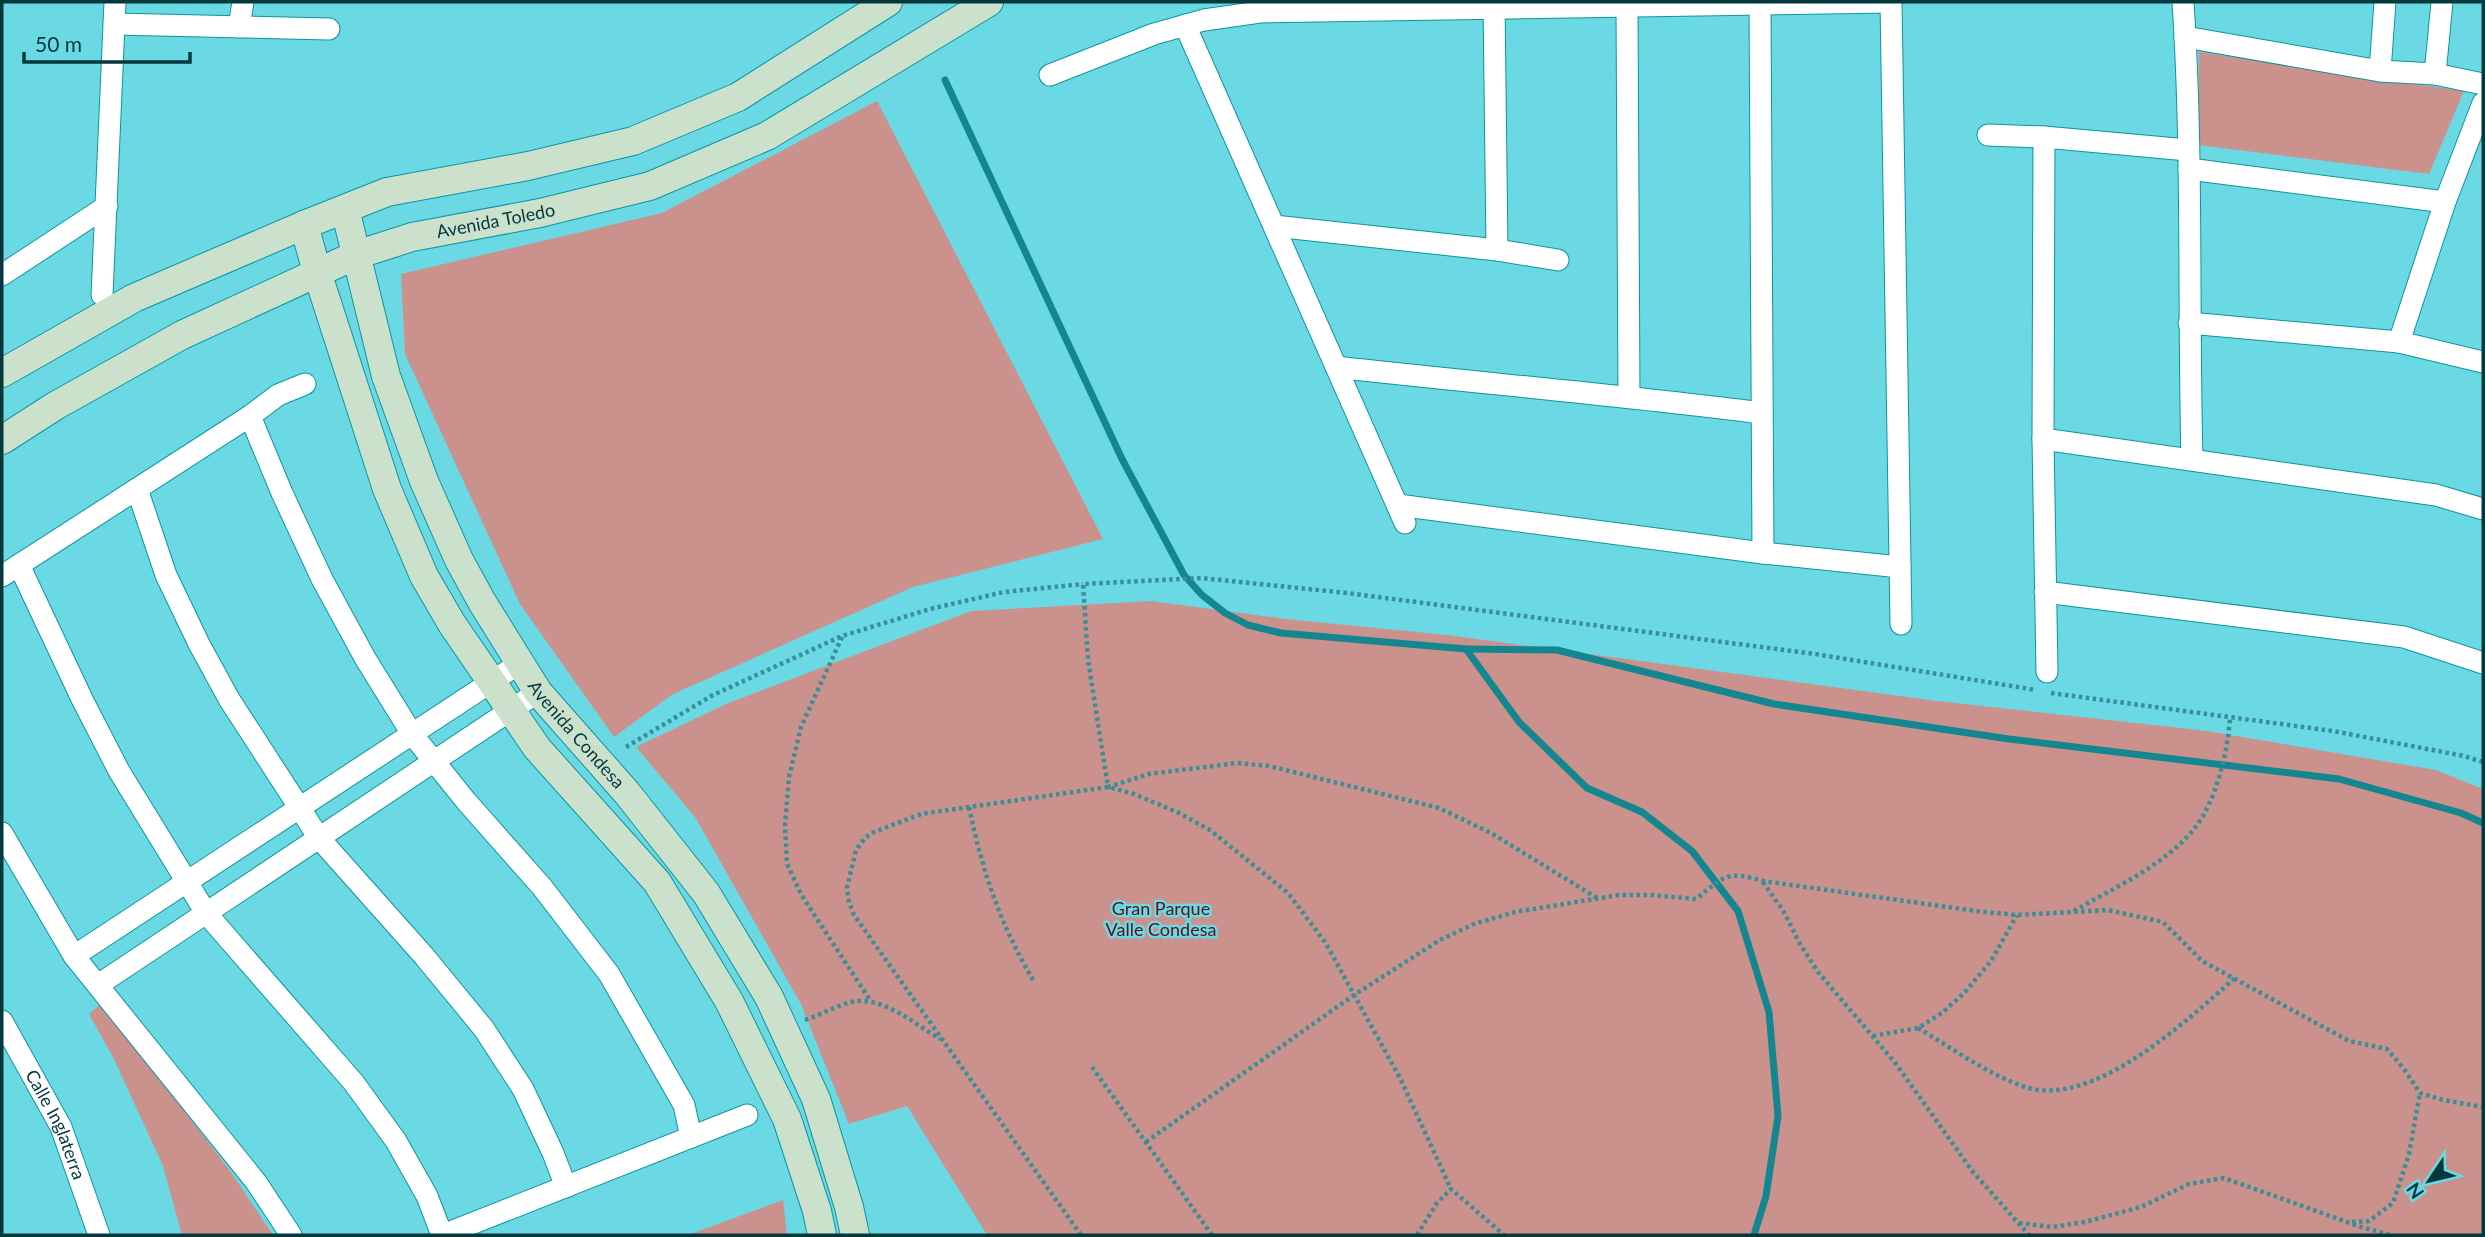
<svg xmlns="http://www.w3.org/2000/svg" width="2485" height="1237" viewBox="0 0 2485 1237" font-family="Lato,sans-serif">
<style>
.green{fill:#cb918d}
.lines{fill:none;stroke-linecap:round;stroke-linejoin:round}
.stream{stroke:#148690;stroke-width:7}
.street-casing{stroke:#0c95a0;stroke-width:23}
.secondary-casing{stroke:#0c95a0;stroke-width:30}
.path{stroke:#3a8f96;stroke-width:4.5;stroke-dasharray:3.5 3.5;stroke-linecap:butt}
.street{stroke:#fff;stroke-width:21}
.secondary{stroke:#cbe1cb;stroke-width:28}
.labels{text-anchor:middle;stroke-width:5;stroke-linejoin:round;paint-order:stroke}
.street-label{font-size:18px;fill:#03383c;stroke:#6ad9e4}
.park-label{font-size:18px;fill:#630e13;stroke:#6ad9e4}
</style>
<rect width="100%" height="100%" fill="#6ad9e4"/>
<!-- green -->
<g class="green">
<path d="M 2199,52 L 2464,91 L 2429,174 L 2198,145 Z"/>
<path d="M 877,101 L 1103,539 L 913,587 L 673,694 L 614,737 L 520,604 L 405,354 L 401,274 L 662,213 Z"/>
<path d="M 1151,601 L 1286,619 L 1447,635 L 1937,701 L 2207,731 L 2436,770 L 2483,789 L 2483,1235 L 987,1235 L 907,1106 L 849,1124 L 801,1004 L 695,817 L 636,747 L 726,704 L 971,611 Z"/>
<path d="M 101,1003 L 228,1168 L 273,1235 L 182,1235 L 163,1166 L 114,1059 L 89,1014 Z"/>
<path d="M 783,1200 L 787,1235 L 688,1235 Z"/>
</g>
<g class="lines">
<!-- stream -->
<g class="stream">
<path d="M 945,80 L 1122,459 L 1184,575 L 1202,595 L 1225,613 L 1248,625 L 1281,633 L 1466,649 L 1519,722 L 1587,788 L 1642,812 L 1692,851 L 1738,911 L 1769,1012 L 1778,1116 L 1766,1196 L 1754,1235"/>
<path d="M 1466,649 L 1557,650 L 1774,704 L 2009,739 L 2339,779 L 2461,813 L 2483,823"/>
</g>
<!-- street casing -->
<g class="street-casing">
<g id="street">
<path d="M 1494,2 L 1497,250 L 1558,260"/>
<path d="M 1891,2 L 1901,624"/>
<path d="M 2183,2 C 2193,154 2188,307 2192,459"/>
<path d="M 1760,4 L 1763,553"/>
<path d="M 1627,6 L 1629,396"/>
<path d="M 114,24 L 329,29"/>
<path d="M 1185,25 L 1405,523"/>
<path d="M 239,27 L 243,2"/>
<path d="M 2185,37 L 2380,71 L 2435,74 L 2483,84"/>
<path d="M 2380,71 L 2385,2"/>
<path d="M 2435,74 L 2442,2"/>
<path d="M 1050,75 L 1154,34 L 1204,20 L 1260,12 L 1891,2"/>
<path d="M 1988,135 L 2044,137"/>
<path d="M 2189,169 L 2445,202"/>
<path d="M 1274,226 L 1497,250"/>
<path d="M 2,275 L 107,206"/>
<path d="M 102,295 L 115,2"/>
<path d="M 2189,323 L 2399,342 L 2483,362"/>
<path d="M 2399,342 L 2445,202 L 2483,103"/>
<path d="M 1336,367 C 1478,383 1621,395 1762,413"/>
<path d="M 250,416 L 282,493 L 322,579 L 365,658 L 412,734 L 466,801 L 542,887 L 609,974 L 684,1105 L 691,1137"/>
<path d="M 2043,439 L 2436,495 L 2483,509"/>
<path d="M 137,489 L 166,575 L 199,644 L 229,699 L 319,838 L 424,956 L 484,1029 L 523,1089 L 553,1153 L 566,1187"/>
<path d="M 1398,505 L 1763,553 L 1900,567"/>
<path d="M 19,565 L 82,699 L 119,771 L 206,913 L 354,1083 L 396,1141 L 427,1196 L 442,1235"/>
<path d="M 2,576 L 250,416 L 278,395 L 305,384"/>
<path d="M 2045,592 L 2404,637 L 2483,663"/>
<path d="M 2047,672 L 2043,439 L 2044,137 L 2188,150"/>
<path d="M 2,833 L 74,956 L 256,1182 L 291,1235"/>
<path d="M 74,956 L 520,663"/>
<path d="M 98,985 L 538,692"/>
<path id="s1" d="M 2,1021 L 61,1127 L 99,1235"/>
<path d="M 443,1235 L 747,1115"/>
</g>
</g>
<!-- secondary casing -->
<g class="secondary-casing">
<g id="secondary">
<path id="s2" d="M 345,209 L 386,376 L 424,481 L 459,560 L 482,602 L 538,692 L 627,793 L 706,893 L 769,997 L 816,1099 L 849,1207 L 855,1235"/>
<path d="M 304,225 L 317,272 L 387,489 L 424,576 L 452,624 L 537,748 L 657,882 L 729,1001 L 787,1119 L 817,1211 L 822,1235"/>
<path d="M 2,373 L 134,298 L 304,225 L 387,192 L 528,166 L 633,141 L 738,97 L 888,2"/>
<path id="s3" d="M 2,440 L 55,406 L 182,335 L 356,255 L 412,237 L 540,213 L 650,186 L 767,136 L 989,2"/>
</g>
</g>
<!-- path -->
<g class="path">
<path d="M 842,637 L 801,727 L 789,777 L 785,825 L 787,864 L 802,896 L 870,1000"/>
<path d="M 2051,693 L 2333,731 L 2464,756 L 2483,762"/>
<path d="M 626,747 L 713,695 L 842,636 L 930,609 L 1004,592 L 1083,584"/>
<path d="M 969,807 C 983,873 1000,925 1035,983"/>
<path d="M 1763,882 L 1784,912 L 1800,944 L 1818,972 L 1896,1064 L 1973,1172 L 2029,1235"/>
<path d="M 1597,898 L 1491,833 L 1439,808 L 1269,766 L 1237,763 L 1149,774 L 1108,787 L 1088,660 L 1083,584 L 1201,578 L 1347,593 L 1815,654 L 2036,690"/>
<path d="M 2074,911 C 2115,887 2164,866 2194,829 C 2216,802 2228,751 2230,717"/>
<path d="M 805,1020 C 820,1015 836,1006 851,1002 C 882,995 915,1024 940,1039"/>
<path d="M 1918,1028 C 1952,1048 1987,1074 2025,1087 C 2094,1109 2187,1020 2235,978"/>
<path d="M 1873,1036 L 1918,1028 L 1942,1013 L 1965,992 L 1991,961 L 2017,915"/>
<path d="M 1092,1067 L 1212,1235"/>
<path d="M 1146,1142 L 1354,995 L 1440,940 L 1474,924 L 1515,912 L 1619,895 L 1651,895 L 1696,899 C 1725,876 1726,870 1763,881 L 1976,911 L 2017,915 L 2108,910 L 2163,922 L 2202,961 L 2349,1041 L 2387,1049 L 2404,1069 L 2420,1093 L 2443,1100 L 2483,1107"/>
<path d="M 2352,1222 L 2369,1221 L 2393,1203 L 2409,1154 L 2420,1093"/>
<path d="M 2019,1223 L 2052,1227 L 2085,1222 L 2141,1207 L 2189,1184 L 2224,1178 L 2361,1227 L 2391,1235"/>
<path d="M 1081,1235 L 854,915 L 849,902 L 847,888 L 856,850 L 865,838 L 874,832 L 921,814 L 1108,787 L 1134,794 L 1179,813 L 1210,830 L 1288,893 L 1325,942 L 1400,1078 L 1451,1189"/>
<path d="M 1417,1235 L 1437,1203 L 1451,1189 L 1504,1235"/>
</g>
<!-- street -->
<use href="#street" class="street"/>
<!-- secondary -->
<use href="#secondary" class="secondary"/>
</g>
<g class="labels">
<!-- street labels -->
<g class="street-label">
<text dy="6" stroke="none"><textPath href="#s3" startOffset="544">Avenida Toledo</textPath></text>
<text dy="6" stroke="none"><textPath href="#s2" startOffset="581">Avenida Condesa</textPath></text>
<text dy="6" stroke="none"><textPath href="#s1" startOffset="117">Calle Inglaterra</textPath></text>
</g>
<!-- park labels -->
<g class="park-label">
<text x="1161" y="915">Gran Parque<tspan x="1161" dy="21">Valle Condesa</tspan></text>
</g>
</g>
<!-- border -->
<rect width="2485" height="1237" fill="none" stroke="#03383c" stroke-width="7"/>
<!-- north arrow -->
<g transform="translate(2429 1181) rotate(235)" stroke="#6ad9e4" stroke-width="5" paint-order="stroke">
<path d="M0-5L12 26L0 18L-12 26Z" fill="#03383c"/>
<text y="-10" font-size="19" font-weight="bold" text-anchor="middle" fill="#03383c">N</text>
</g>
<!-- scale -->
<path d="M24 52v10h166v-10" fill="none" stroke="#03383c" stroke-width="3.5"/>
<text x="35" y="52" font-size="21" fill="#03383c" stroke="#6ad9e4" stroke-width="5" paint-order="stroke">50 m</text>
</svg>
